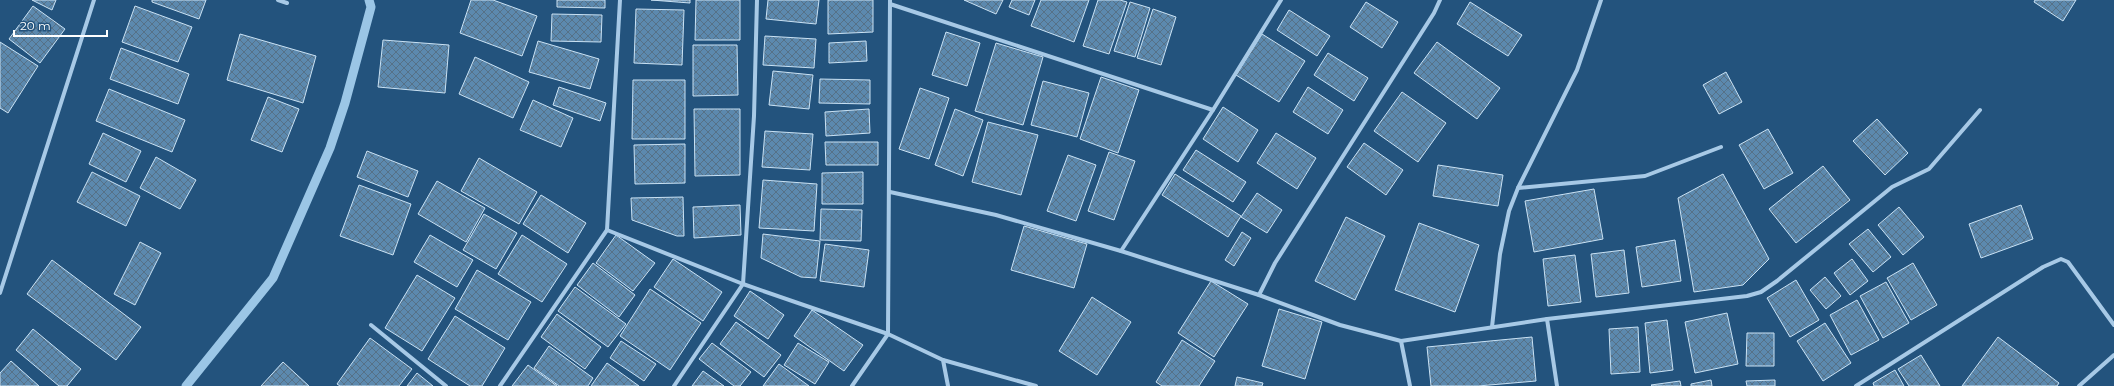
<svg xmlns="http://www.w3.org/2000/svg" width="2114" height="386" viewBox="0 0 2114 386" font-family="Montserrat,sans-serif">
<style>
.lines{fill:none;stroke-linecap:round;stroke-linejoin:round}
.stream{stroke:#9bc6e6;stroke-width:9}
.building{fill:url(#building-cross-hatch);stroke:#cae2f4}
.street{stroke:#a7c9e6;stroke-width:4}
</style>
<defs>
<pattern id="building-cross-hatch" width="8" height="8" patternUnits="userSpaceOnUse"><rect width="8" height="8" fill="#5c89ae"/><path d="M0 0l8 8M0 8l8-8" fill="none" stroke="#567187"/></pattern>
</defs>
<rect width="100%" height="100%" fill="#23537d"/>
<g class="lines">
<!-- stream -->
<path class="stream" d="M 186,386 L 273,278 L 330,148 L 345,103 L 371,7 L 369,0"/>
</g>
<!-- building -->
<g class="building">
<path d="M 32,0 L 56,0 L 52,10 Z"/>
<path d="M 152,0 L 206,0 L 199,19 L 152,2 Z"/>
<path d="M 471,0 L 493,0 L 537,16 L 522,56 L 460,33 Z"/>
<path d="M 557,0 L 605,0 L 605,8 L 557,7 Z"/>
<path d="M 651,0 L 690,0 L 690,3 Z"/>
<path d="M 696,0 L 740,0 L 740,40 L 695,40 Z"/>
<path d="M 768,0 L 819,0 L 816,24 L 766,19 Z"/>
<path d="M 828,0 L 873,0 L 873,32 L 828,34 Z"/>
<path d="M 964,0 L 1003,0 L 996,14 Z"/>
<path d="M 1012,0 L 1035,0 L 1029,15 L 1009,7 Z"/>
<path d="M 1041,0 L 1089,0 L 1074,42 L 1031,26 Z"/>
<path d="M 1098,0 L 1120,0 L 1127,2 L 1109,54 L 1083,46 Z"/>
<path d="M 2035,0 L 2076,0 L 2063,21 L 2034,2 Z"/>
<path d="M 1130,2 L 1150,8 L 1135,57 L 1114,51 Z"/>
<path d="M 1366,2 L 1398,22 L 1382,48 L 1350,27 Z"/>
<path d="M 1470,2 L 1522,35 L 1508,56 L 1457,24 Z"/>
<path d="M 33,6 L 65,29 L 40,63 L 9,39 Z"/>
<path d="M 135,6 L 192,27 L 178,62 L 122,42 Z"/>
<path d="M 636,9 L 684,10 L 682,65 L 634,63 Z"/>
<path d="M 1153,9 L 1176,17 L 1161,65 L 1137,58 Z"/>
<path d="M 1289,10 L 1330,36 L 1317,56 L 1277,30 Z"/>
<path d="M 552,14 L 602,15 L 601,42 L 551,41 Z"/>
<path d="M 946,32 L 980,43 L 967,86 L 932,75 Z"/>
<path d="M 240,34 L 316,56 L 303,103 L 227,80 Z"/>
<path d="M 1262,34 L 1305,61 L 1279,102 L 1236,75 Z"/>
<path d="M 765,36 L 816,39 L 814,68 L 763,65 Z"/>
<path d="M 383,40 L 449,45 L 445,93 L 378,87 Z"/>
<path d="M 538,41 L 599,59 L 590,89 L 529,72 Z"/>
<path d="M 866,41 L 867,61 L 829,63 L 829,43 Z"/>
<path d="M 0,42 L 38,66 L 8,113 L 0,108 Z"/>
<path d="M 1437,42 L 1500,88 L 1477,119 L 1414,73 Z"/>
<path d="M 996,43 L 1043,57 L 1023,125 L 975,111 Z"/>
<path d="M 693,45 L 737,45 L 738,95 L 693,96 Z"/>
<path d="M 121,48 L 189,74 L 178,104 L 110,79 Z"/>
<path d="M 1328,53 L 1368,78 L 1354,101 L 1314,75 Z"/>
<path d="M 475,57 L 529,82 L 513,118 L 459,94 Z"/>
<path d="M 773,71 L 813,75 L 809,109 L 769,105 Z"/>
<path d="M 1726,72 L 1742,102 L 1719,114 L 1703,85 Z"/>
<path d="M 1101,77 L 1139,90 L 1118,153 L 1080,139 Z"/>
<path d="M 820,79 L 870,80 L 870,104 L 819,103 Z"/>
<path d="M 633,80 L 685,80 L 685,139 L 632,139 Z"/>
<path d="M 1043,81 L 1089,93 L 1077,137 L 1031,125 Z"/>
<path d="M 559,87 L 606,103 L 600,121 L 553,105 Z"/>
<path d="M 1308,87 L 1343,110 L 1328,134 L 1293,112 Z"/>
<path d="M 920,88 L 949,98 L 929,159 L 899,149 Z"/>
<path d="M 109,89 L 185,120 L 172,152 L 96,121 Z"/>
<path d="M 1402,92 L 1446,123 L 1418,162 L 1374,131 Z"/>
<path d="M 268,97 L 299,109 L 282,152 L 251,140 Z"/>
<path d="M 533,100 L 573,118 L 561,147 L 520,130 Z"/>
<path d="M 1223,107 L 1258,130 L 1238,162 L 1203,139 Z"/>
<path d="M 694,109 L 740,109 L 740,175 L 695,176 Z"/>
<path d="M 869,109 L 870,133 L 826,136 L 825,112 Z"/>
<path d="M 955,109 L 983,120 L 963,176 L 935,165 Z"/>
<path d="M 1877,119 L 1908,153 L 1885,175 L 1853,141 Z"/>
<path d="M 988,122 L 1038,135 L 1021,195 L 972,182 Z"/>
<path d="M 1768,129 L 1793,173 L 1764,189 L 1739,145 Z"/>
<path d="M 765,131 L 813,134 L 810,170 L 762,167 Z"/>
<path d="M 103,133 L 141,151 L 126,182 L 89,164 Z"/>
<path d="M 1276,133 L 1316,158 L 1297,189 L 1257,163 Z"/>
<path d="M 825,142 L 878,142 L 878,165 L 826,165 Z"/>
<path d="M 1364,143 L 1403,170 L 1386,195 L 1347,167 Z"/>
<path d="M 685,144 L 685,183 L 635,184 L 634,145 Z"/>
<path d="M 1196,150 L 1246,182 L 1233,202 L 1183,170 Z"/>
<path d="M 367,151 L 418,171 L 408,197 L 357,177 Z"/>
<path d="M 1109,152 L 1135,161 L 1114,220 L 1088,211 Z"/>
<path d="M 1068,155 L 1096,165 L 1076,221 L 1047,211 Z"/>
<path d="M 156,157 L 196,180 L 180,209 L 140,188 Z"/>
<path d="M 479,158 L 537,192 L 519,224 L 461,191 Z"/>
<path d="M 1438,165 L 1503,175 L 1498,206 L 1433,196 Z"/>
<path d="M 1823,166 L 1850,200 L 1796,243 L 1769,209 Z"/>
<path d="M 92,172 L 140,196 L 126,226 L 77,202 Z"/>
<path d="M 863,172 L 863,204 L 822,204 L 822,173 Z"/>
<path d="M 1175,174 L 1241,216 L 1228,237 L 1162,195 Z"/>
<path d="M 1723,174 L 1769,259 L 1743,285 L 1694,292 L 1678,198 Z"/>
<path d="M 763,180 L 817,184 L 814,231 L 759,228 Z"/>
<path d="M 437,181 L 485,208 L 466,242 L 418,214 Z"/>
<path d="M 359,185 L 411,204 L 393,255 L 340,236 Z"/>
<path d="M 1594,189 L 1603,239 L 1534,252 L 1525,201 Z"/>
<path d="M 1257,193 L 1282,210 L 1267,233 L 1241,217 Z"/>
<path d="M 541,195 L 586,223 L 568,253 L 523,224 Z"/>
<path d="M 683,197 L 684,236 L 677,236 L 632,220 L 631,198 Z"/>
<path d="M 740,205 L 741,235 L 694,238 L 693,207 Z"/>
<path d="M 2021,205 L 2033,239 L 1981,258 L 1969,224 Z"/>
<path d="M 1899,207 L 1924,237 L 1903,255 L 1878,225 Z"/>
<path d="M 821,209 L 862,210 L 861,241 L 820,240 Z"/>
<path d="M 484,214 L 517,233 L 496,269 L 463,250 Z"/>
<path d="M 1346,217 L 1385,236 L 1355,300 L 1315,281 Z"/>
<path d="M 1419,223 L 1479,245 L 1455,312 L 1395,290 Z"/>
<path d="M 1024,226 L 1087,244 L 1074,288 L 1011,270 Z"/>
<path d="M 1868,229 L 1891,257 L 1873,272 L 1849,244 Z"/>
<path d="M 1242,232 L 1251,238 L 1234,266 L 1225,260 Z"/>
<path d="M 763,234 L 820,241 L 816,278 L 801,277 L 761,258 Z"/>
<path d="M 430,235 L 473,260 L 457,287 L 414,262 Z"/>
<path d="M 522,235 L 567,264 L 542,302 L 498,274 Z"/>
<path d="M 616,235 L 655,263 L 633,291 L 596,263 Z"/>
<path d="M 1675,240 L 1681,281 L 1642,287 L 1636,247 Z"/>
<path d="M 140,242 L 161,253 L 135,305 L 114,294 Z"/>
<path d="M 825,244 L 869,250 L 864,287 L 820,281 Z"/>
<path d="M 1624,250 L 1629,293 L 1596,297 L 1591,254 Z"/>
<path d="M 1575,255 L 1581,302 L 1548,306 L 1543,259 Z"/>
<path d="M 673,259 L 722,292 L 703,321 L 654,287 Z"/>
<path d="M 1852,259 L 1868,281 L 1850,295 L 1834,273 Z"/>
<path d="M 52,260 L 141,327 L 116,360 L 27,294 Z"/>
<path d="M 593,263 L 635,295 L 619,317 L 577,285 Z"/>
<path d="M 1913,263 L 1937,305 L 1911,320 L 1887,278 Z"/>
<path d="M 477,270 L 531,302 L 508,340 L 455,309 Z"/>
<path d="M 417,275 L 455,298 L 422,351 L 385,328 Z"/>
<path d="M 1825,277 L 1841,296 L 1826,309 L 1810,290 Z"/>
<path d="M 1796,280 L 1819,320 L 1790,337 L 1767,298 Z"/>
<path d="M 1211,281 L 1248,304 L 1214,357 L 1178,333 Z"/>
<path d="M 1886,282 L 1909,323 L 1883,338 L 1860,296 Z"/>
<path d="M 575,287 L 626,324 L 608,347 L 558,311 Z"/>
<path d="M 650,289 L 701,323 L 670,370 L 620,336 Z"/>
<path d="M 750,291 L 784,315 L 768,339 L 734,316 Z"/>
<path d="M 1092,297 L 1131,322 L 1097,375 L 1059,351 Z"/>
<path d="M 1857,300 L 1879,340 L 1851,355 L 1830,315 Z"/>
<path d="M 1279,309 L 1322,322 L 1305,379 L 1262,366 Z"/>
<path d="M 812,310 L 863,345 L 844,371 L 794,336 Z"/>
<path d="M 1727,313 L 1738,364 L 1695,373 L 1685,322 Z"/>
<path d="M 557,314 L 601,347 L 585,369 L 541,337 Z"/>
<path d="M 455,316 L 505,348 L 482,386 L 470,386 L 428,359 Z"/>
<path d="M 1667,320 L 1673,370 L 1650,373 L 1645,323 Z"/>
<path d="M 736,322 L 781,355 L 764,377 L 720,344 Z"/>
<path d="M 1825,323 L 1851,363 L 1823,381 L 1797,341 Z"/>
<path d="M 1638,327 L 1640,372 L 1611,374 L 1609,329 Z"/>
<path d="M 33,329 L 81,369 L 67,386 L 59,386 L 16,350 Z"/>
<path d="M 1747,333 L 1774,333 L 1774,366 L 1746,366 Z"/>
<path d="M 1532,337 L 1536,381 L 1478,386 L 1431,386 L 1427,347 Z"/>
<path d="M 1998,337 L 2059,383 L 2057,386 L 1962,386 Z"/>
<path d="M 370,338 L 412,369 L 399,386 L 340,386 L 337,384 Z"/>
<path d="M 1182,340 L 1215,361 L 1199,386 L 1162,386 L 1156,382 Z"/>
<path d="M 621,341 L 656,364 L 644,381 L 610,358 Z"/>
<path d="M 712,343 L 751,372 L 740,386 L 734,386 L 699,359 Z"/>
<path d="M 798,343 L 829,362 L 815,384 L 784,365 Z"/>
<path d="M 549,346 L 593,378 L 588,386 L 559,386 L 534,368 Z"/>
<path d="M 1921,355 L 1940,386 L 1909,386 L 1898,369 Z"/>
<path d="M 11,361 L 39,386 L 0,386 L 0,373 Z"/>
<path d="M 283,362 L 309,386 L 261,386 Z"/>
<path d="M 607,363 L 639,386 L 591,386 Z"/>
<path d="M 779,364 L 809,386 L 763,386 Z"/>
<path d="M 528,365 L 557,386 L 512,386 Z"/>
<path d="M 1895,370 L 1904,386 L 1874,386 L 1873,383 Z"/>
<path d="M 703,371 L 724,386 L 692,386 Z"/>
<path d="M 417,373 L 433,386 L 407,386 Z"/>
<path d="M 1237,377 L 1263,383 L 1262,386 L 1235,386 Z"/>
<path d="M 1711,380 L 1712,386 L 1691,386 L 1691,384 Z"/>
<path d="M 1775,380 L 1775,386 L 1747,386 L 1746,381 Z"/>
<path d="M 1680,381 L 1681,386 L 1652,386 L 1651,385 Z"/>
</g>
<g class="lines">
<!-- street -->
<g class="street">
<path d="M 278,0 L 287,3"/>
<path d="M 890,4 L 1213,110"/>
<path d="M 1518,188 L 1645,176 L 1721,147"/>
<path d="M 890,192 L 996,215 L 1121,251 L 1213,110 L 1281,0"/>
<path d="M 607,230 L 743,284 L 888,334 L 943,360 L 948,386"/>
<path d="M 1121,251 L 1259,295 L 1340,325 L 1401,341 L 1410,386"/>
<path d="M 0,293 L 94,0"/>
<path d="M 1259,295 L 1275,263 L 1434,13 L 1440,0"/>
<path d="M 1547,319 L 1747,296 L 1761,292 L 1777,281 L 1892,187 L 1929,169 L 1980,110"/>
<path d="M 371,325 L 446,386"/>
<path d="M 1492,327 L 1500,254 L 1509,211 L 1518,188 L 1577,70 L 1601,0"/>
<path d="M 1401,341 L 1547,319 L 1557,386"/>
<path d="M 943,360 L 1036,386"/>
<path d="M 500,386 L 607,230 L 620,0"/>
<path d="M 674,386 L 743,284 L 754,116 L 757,0"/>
<path d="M 852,386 L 888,334 L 890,0"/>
<path d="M 1856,386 L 2043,267 L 2061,259 L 2068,262 L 2114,325"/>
<path d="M 2079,386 L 2114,355"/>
</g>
</g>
<!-- scale -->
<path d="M14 30v6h93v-6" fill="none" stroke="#ffffff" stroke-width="2"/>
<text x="20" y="30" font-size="12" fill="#ffffff" stroke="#23537d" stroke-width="3" paint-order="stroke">20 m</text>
</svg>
